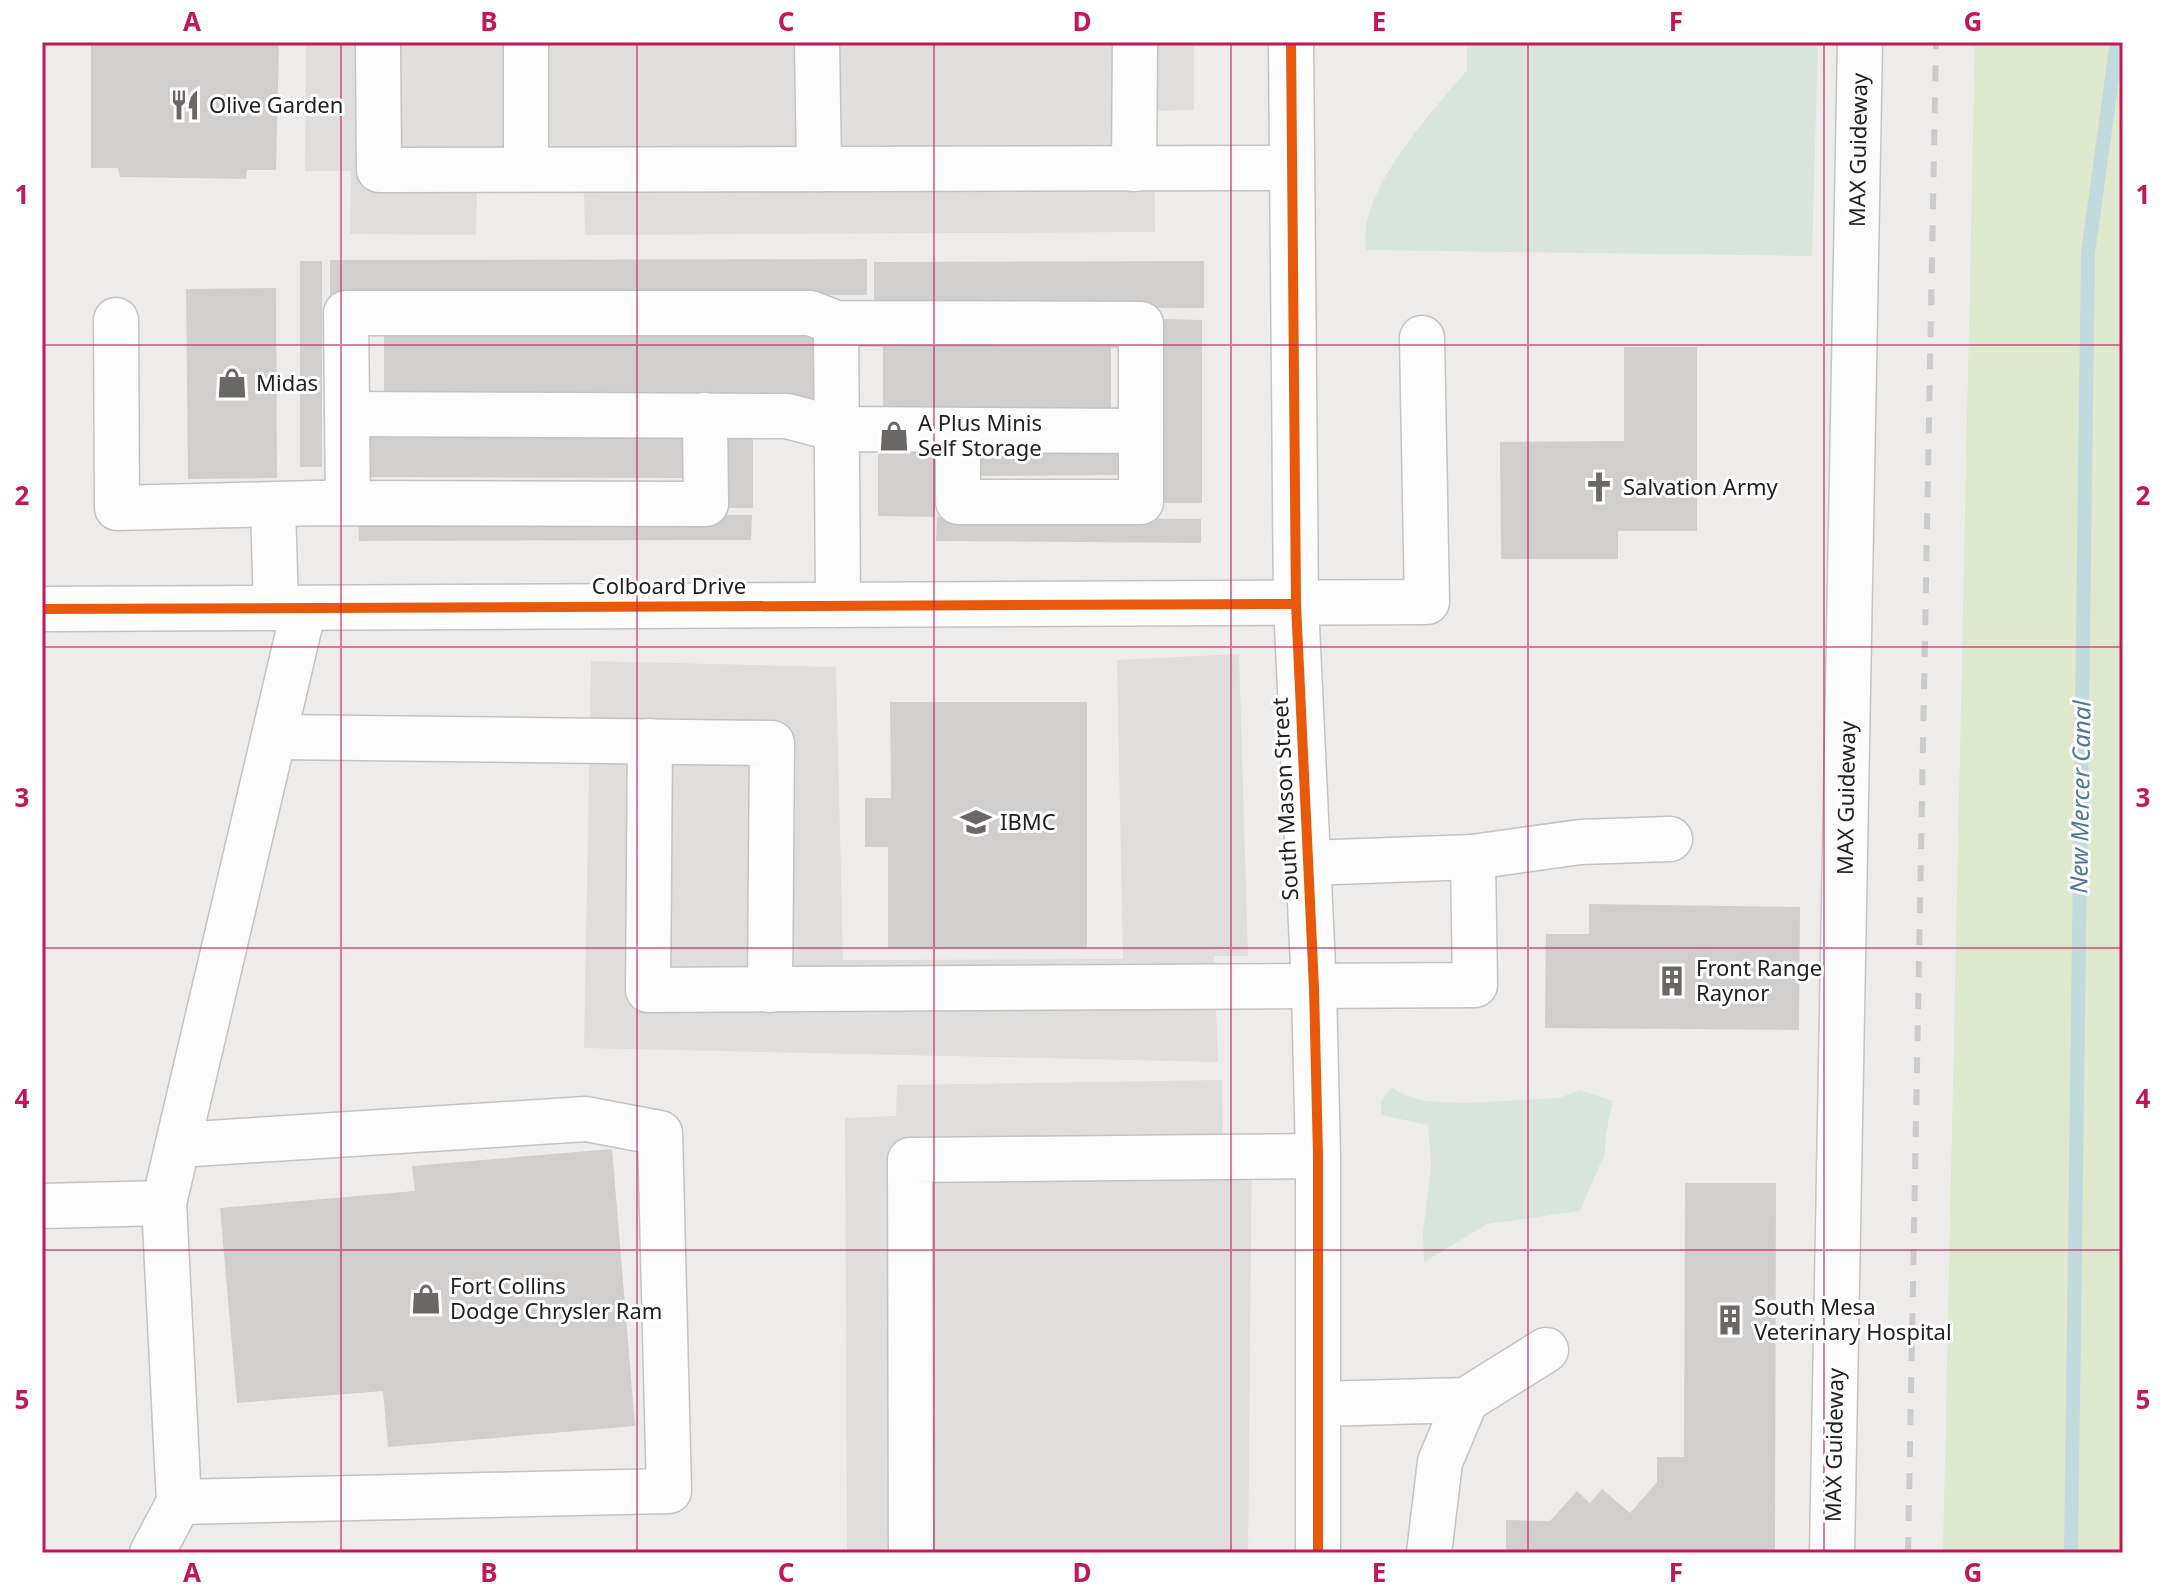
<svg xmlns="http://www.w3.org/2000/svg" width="2165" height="1595" viewBox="0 0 2165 1595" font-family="'Noto Sans',sans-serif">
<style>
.grass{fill:#dde8cc}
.wetland{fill:#d9e4dc}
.parking{fill:#dfdedd}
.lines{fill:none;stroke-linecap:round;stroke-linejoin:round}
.stream{stroke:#c0dade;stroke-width:14}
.building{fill:#d1cfcd}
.minor-casing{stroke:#c4c3c2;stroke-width:47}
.minor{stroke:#fcfcfc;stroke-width:44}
.rail{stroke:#cbcbcb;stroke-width:6;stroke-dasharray:16 16;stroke-linecap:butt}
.cycleway-casing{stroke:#fff;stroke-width:15}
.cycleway{stroke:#e8590c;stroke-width:10}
.grid{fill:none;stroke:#c2185b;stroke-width:2;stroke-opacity:0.55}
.labels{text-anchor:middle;stroke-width:6;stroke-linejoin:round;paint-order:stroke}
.poi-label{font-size:22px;fill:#212121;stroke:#fff;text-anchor:start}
.street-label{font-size:22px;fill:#212121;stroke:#fff}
.water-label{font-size:24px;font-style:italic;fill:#4e7899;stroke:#fff}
.neatline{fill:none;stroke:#c2185b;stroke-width:3}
.grid-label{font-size:26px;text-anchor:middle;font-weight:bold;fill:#c2185b}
</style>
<rect width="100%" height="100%" fill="#eeecea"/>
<!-- grass -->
<path class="grass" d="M 1975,42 L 2123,42 L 2123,1553 L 1943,1553 Z"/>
<!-- wetland -->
<g class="wetland">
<path d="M 1467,42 L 1818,42 L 1812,256 L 1366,250 C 1357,191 1431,113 1467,70 Z"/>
<path d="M 1391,1087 L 1405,1095 L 1425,1101 L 1463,1103 L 1559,1098 L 1580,1090 L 1613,1101 L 1606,1133 L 1605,1153 L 1580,1211 L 1487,1224 L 1424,1262 L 1423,1232 L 1431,1166 L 1428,1125 L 1381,1115 L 1381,1102 Z"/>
</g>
<!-- parking -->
<g class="parking">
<path d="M 306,42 L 1194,42 L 1194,110 L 1154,111 L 1155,232 L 585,235 L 584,188 L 477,189 L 476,235 L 350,234 L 351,171 L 305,171 Z"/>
<path d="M 1239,654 L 1248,956 L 1214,956 L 1218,1062 L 584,1048 L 591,661 L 836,667 L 843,960 L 1123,959 L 1117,660 Z"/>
<path d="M 1222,1080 L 1223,1138 L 1252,1141 L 1248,1553 L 847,1553 L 845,1118 L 896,1116 L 897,1085 Z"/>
</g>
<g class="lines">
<!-- stream -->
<path class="stream" d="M 2071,1553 L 2088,253 L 2117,42"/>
</g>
<!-- building -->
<g class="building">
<path d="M 91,42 L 279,42 L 276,170 L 247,170 L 246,179 L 120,177 L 118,168 L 91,168 Z"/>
<path d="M 867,259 L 867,295 L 330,296 L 330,260 Z"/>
<rect x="300" y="261" width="22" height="206"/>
<path d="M 1204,261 L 1204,308 L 874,307 L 874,262 Z"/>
<path d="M 276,288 L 277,478 L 188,479 L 186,289 Z"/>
<path d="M 1160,319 L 1202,320 L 1202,503 L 1159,503 Z"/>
<path d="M 818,334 L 819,398 L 384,399 L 384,335 Z"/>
<rect x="883" y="344" width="228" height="65"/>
<path d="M 1624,347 L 1697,347 L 1697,531 L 1618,531 L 1618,559 L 1501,559 L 1500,442 L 1624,441 Z"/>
<path d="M 361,434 L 689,434 L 689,478 L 361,477 Z"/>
<rect x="727" y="437" width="26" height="71"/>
<path d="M 1118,445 L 1118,475 L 976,476 L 976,446 Z"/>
<path d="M 878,447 L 936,448 L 935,517 L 878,516 Z"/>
<path d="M 358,513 L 752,515 L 751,540 L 359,541 Z"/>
<path d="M 937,517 L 1201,519 L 1201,543 L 936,541 Z"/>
<path d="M 890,702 L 1087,702 L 1087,948 L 888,948 L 888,847 L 865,847 L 865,798 L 891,798 Z"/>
<path d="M 1589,904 L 1800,907 L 1799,1030 L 1545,1028 L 1546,934 L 1589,934 Z"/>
<path d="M 612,1149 L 635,1426 L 388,1447 L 383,1391 L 237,1403 L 220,1208 L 415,1191 L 412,1166 Z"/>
<path d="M 1685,1183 L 1776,1183 L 1775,1553 L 1506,1553 L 1506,1520 L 1550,1521 L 1577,1491 L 1590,1503 L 1602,1489 L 1630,1513 L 1657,1482 L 1657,1457 L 1684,1457 Z"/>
</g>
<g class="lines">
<!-- minor casing -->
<g class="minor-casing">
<g id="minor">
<path d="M 378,42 L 379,170 L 1292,168"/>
<path d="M 817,42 L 819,169"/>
<path d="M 1291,42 L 1296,604 L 1314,988 L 1318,1156 L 1318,1553"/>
<path d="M 526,169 L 526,42"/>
<path d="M 1134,169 L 1135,42"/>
<path d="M 116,320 L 117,508 L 320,503 L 706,504 L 705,415"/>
<path d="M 836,323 L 838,605"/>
<path d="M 347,414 L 787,416 L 836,429 L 1141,431"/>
<path d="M 348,503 L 346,313 L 810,313 L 836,323 L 1141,324 L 1141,502 L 958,502 L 958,430"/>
<path d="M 273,505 L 276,608"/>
<path d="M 42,609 L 1427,602 L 1422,338"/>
<path d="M 276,737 L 772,743 L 770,990"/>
<path d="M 650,741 L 648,990 L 1475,985 L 1473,857"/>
<path d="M 1308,863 L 1473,857 L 1580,842 L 1670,839"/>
<path d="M 178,1145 L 586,1119 L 660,1133 L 669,1491 L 179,1502"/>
<path d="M 42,1206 L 164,1203"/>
<path d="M 1319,1404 L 1466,1400 L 1546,1350"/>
<path d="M 152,1553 L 179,1502 L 164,1203 L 304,608"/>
<path d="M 911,1553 L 910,1160 L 1318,1156"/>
<path d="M 1429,1553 L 1440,1462 L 1466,1400"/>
<path d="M 1832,1553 L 1860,42"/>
</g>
</g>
<!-- minor -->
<use href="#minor" class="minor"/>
<!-- rail -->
<path class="rail" d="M 1908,1553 L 1936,42"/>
<!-- cycleway casing -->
<g class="cycleway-casing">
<g id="cycleway">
<path d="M 1291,42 L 1296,604 L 1314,988 L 1318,1156 L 1318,1553"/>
<path d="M 42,609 L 1296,604"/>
</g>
</g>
<!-- cycleway -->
<use href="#cycleway" class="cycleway"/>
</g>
<!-- grid -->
<path class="grid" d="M 341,42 L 341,1553M 637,42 L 637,1553M 934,42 L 934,1553M 1231,42 L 1231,1553M 1528,42 L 1528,1553M 1824,42 L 1824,1553M 42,345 L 2123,345M 42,647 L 2123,647M 42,948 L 2123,948M 42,1250 L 2123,1250"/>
<!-- icons -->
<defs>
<g id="restaurant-bare" transform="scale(2.4)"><path d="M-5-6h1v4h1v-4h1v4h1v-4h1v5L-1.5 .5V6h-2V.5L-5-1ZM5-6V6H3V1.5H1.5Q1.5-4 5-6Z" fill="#696867" stroke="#fff" stroke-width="2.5" paint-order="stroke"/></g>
<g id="shop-bare" transform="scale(2.4)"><path d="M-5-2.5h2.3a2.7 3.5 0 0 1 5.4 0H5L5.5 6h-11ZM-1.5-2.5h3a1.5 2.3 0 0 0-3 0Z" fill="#696867" stroke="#fff" stroke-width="2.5" paint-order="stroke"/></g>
<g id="church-bare" transform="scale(2.4)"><path d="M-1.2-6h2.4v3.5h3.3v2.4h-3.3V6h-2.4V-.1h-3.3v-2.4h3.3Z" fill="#696867" stroke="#fff" stroke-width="2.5" paint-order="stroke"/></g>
<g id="school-bare" transform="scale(2.4)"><path d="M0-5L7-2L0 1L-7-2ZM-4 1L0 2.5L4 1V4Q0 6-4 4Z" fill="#696867" stroke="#fff" stroke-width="2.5" paint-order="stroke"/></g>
<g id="building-bare" transform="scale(2.4)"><path d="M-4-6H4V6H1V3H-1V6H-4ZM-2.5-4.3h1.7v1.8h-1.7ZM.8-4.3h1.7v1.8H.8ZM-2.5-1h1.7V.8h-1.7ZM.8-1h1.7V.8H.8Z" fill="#696867" stroke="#fff" stroke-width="2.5" paint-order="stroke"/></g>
</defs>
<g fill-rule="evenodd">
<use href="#restaurant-bare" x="185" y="105"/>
<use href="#shop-bare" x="232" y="383"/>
<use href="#shop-bare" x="894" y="436"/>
<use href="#church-bare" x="1599" y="487"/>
<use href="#school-bare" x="976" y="822"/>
<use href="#building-bare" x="1672" y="981"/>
<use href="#shop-bare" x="426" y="1299"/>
<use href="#building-bare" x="1730" y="1320"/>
</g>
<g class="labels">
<!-- poi labels -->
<g class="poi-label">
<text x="209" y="113">Olive Garden</text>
<text x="256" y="391">Midas</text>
<text x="918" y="431">A Plus Minis<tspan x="918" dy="25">Self Storage</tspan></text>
<text x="1623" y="495">Salvation Army</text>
<text x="1000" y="830">IBMC</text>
<text x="1696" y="976">Front Range<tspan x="1696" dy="25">Raynor</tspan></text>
<text x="450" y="1294">Fort Collins<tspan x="450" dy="25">Dodge Chrysler Ram</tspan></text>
<text x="1754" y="1315">South Mesa<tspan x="1754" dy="25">Veterinary Hospital</tspan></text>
</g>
<!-- street labels -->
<g class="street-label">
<text transform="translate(1858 150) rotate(-89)" y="8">MAX Guideway</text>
<text x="669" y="594">Colboard Drive</text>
<text transform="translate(1846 798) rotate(-89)" y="8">MAX Guideway</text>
<text transform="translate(1285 799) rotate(-93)" y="8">South Mason Street</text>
<text transform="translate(1834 1445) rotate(-89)" y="8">MAX Guideway</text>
</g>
<!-- water labels -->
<g class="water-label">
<text transform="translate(2081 797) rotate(-89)" y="8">New Mercer Canal</text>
</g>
</g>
<!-- border -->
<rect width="2165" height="1595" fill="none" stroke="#ffffff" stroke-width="88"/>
<rect x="44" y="44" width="2077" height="1507" class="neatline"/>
<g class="grid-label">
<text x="192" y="31">A</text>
<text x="489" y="31">B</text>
<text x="786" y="31">C</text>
<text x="1082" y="31">D</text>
<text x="1379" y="31">E</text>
<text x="1676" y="31">F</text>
<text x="1973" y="31">G</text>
<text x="22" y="204">1</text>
<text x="2143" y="204">1</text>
<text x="22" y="505">2</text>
<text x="2143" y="505">2</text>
<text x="22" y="807">3</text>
<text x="2143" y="807">3</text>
<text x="22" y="1108">4</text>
<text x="2143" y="1108">4</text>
<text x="22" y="1409">5</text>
<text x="2143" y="1409">5</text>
<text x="192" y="1582">A</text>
<text x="489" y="1582">B</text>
<text x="786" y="1582">C</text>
<text x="1082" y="1582">D</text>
<text x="1379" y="1582">E</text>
<text x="1676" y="1582">F</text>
<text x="1973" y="1582">G</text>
</g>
</svg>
